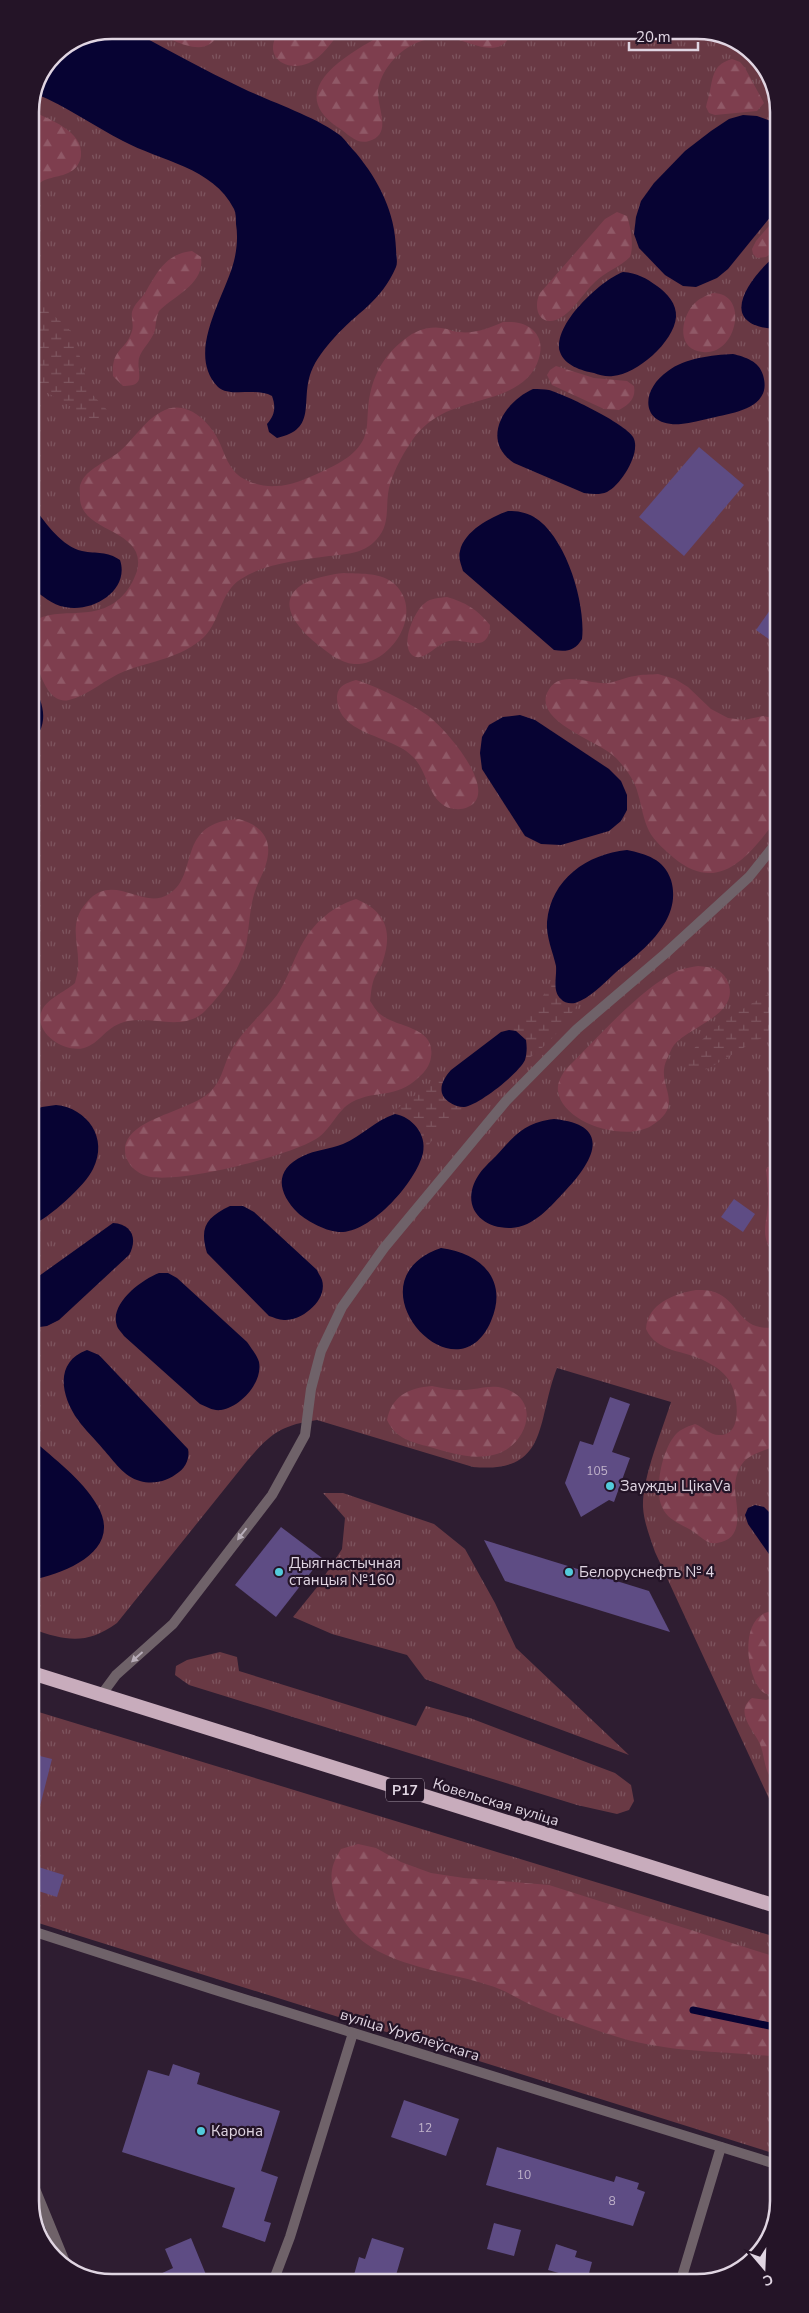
<svg xmlns="http://www.w3.org/2000/svg" width="809" height="2313" viewBox="0 0 809 2313" font-family="'Nunito Sans',sans-serif">
<style>
.grass{fill:url(#grass-tufts)}
.forest{fill:url(#forest-firs)}
.wetland{fill:url(#wetland-marsh)}
.water{fill:#070333}
.lines{fill:none;stroke-linecap:round;stroke-linejoin:round}
.stream{stroke:#070333;stroke-width:7}
.building{fill:#5e4c84}
.minor{stroke:#6f6269;stroke-width:10}
.trunk{stroke:#c8acbc;stroke-width:14}
.oneway{fill:#b8adb8}
.poi-dot{fill:#53cbdb;stroke:#241427;stroke-width:2}
.labels{text-anchor:middle;stroke-width:4.5;stroke-linejoin:round;paint-order:stroke}
.number-label{font-size:12px;fill:#c0b3ca}
.shield{fill:#241427;stroke:#a89baa;stroke-width:1}
.shield-label{font-size:14px;font-weight:bold;fill:#e0d5e2}
.poi-label{font-size:15px;fill:#e0d5e2;stroke:#241427;text-anchor:start}
.street-label{font-size:15px;fill:#e0d5e2;stroke:#241427}
.rim{fill:none;stroke:#e0d5e2;stroke-width:2.5}
</style>
<defs>
<pattern id="grass-tufts" width="24" height="20" patternUnits="userSpaceOnUse" patternTransform="scale(1.25)"><rect width="24" height="20" fill="#693944"/><path d="M3 7l-1-3M5 7V3M7 7l1-3M15 17l-1-3M17 17v-4M19 17l1-3" fill="none" stroke="#7e555f"/></pattern>
<pattern id="forest-firs" width="22" height="20" patternUnits="userSpaceOnUse" patternTransform="scale(1.25)"><rect width="22" height="20" fill="#7e3e4e"/><path d="M5 1l3.5 6h-7zM16 11l3.5 6h-7z" fill="#905967"/></pattern>
<pattern id="wetland-marsh" width="20" height="14" patternUnits="userSpaceOnUse" patternTransform="scale(1.25)"><rect width="20" height="14" fill="#693944"/><path d="M1 5h8M5 5V1M11 12h8M15 12V8" fill="none" stroke="#7e555f"/></pattern>
</defs>
<rect width="100%" height="100%" fill="#2e1d31"/>
<!-- grass -->
<g class="grass">
<path d="M 112,30 L 703,30 L 751,50 L 776,90 L 778,1818 L 655,1552 C 650,1537 644,1523 643,1507 C 642,1478 662,1431 671,1402 L 557,1368 C 536,1421 550,1474 473,1467 L 317,1420 C 281,1425 270,1434 247,1461 L 117,1623 C 86,1645 67,1641 32,1629 L 30,107 L 54,54 Z"/>
<path d="M 323,1493 L 343,1493 L 434,1524 L 465,1549 L 495,1603 L 516,1648 L 629,1755 L 425,1679 L 407,1655 L 332,1634 L 293,1617 L 318,1586 L 342,1549 L 345,1518 Z"/>
<path d="M 220,1652 L 237,1657 L 239,1671 L 416,1726 L 426,1706 L 470,1718 L 615,1773 L 631,1785 L 634,1801 L 629,1810 L 617,1814 L 577,1805 L 189,1685 L 175,1675 L 176,1666 L 187,1660 Z"/>
<path d="M 32,1710 L 779,1938 L 779,2155 L 32,1921 Z"/>
</g>
<!-- forest -->
<g class="forest">
<path d="M 153,30 L 220,30 C 209,63 172,40 153,30 Z"/>
<path d="M 281,30 L 342,30 C 332,41 322,58 309,63 C 284,74 260,53 281,30 Z"/>
<path d="M 391,30 L 511,30 L 511,34 C 499,61 471,41 450,38 C 436,36 419,40 407,48 C 393,57 380,74 378,91 C 377,108 393,134 369,141 C 357,145 348,134 339,128 C 278,88 357,49 391,30 Z"/>
<path d="M 732,59 L 740,62 L 745,68 L 764,103 L 757,111 L 715,115 L 709,113 L 706,107 C 707,101 709,97 710,91 C 713,75 714,64 732,59 Z"/>
<path d="M 30,110 C 48,119 84,131 81,156 C 80,164 75,170 68,173 C 55,179 42,176 34,190 C 25,206 49,223 30,244 Z"/>
<path d="M 617,212 L 627,216 C 631,228 634,246 630,257 C 620,267 605,272 595,282 C 583,293 572,314 556,320 C 538,326 533,306 540,293 L 605,219 Z"/>
<path d="M 776,218 L 776,250 L 766,257 L 757,258 L 753,254 L 752,249 L 756,241 Z"/>
<path d="M 192,251 L 201,257 C 205,284 175,295 159,311 C 156,318 156,323 155,330 C 152,341 142,348 139,358 C 136,373 148,386 123,386 L 113,376 C 111,348 126,351 132,331 C 134,325 131,318 132,312 C 134,304 141,299 145,293 C 157,273 165,254 192,251 Z"/>
<path d="M 713,293 C 750,293 737,356 703,352 C 677,350 680,320 693,305 C 698,299 705,296 713,293 Z"/>
<path d="M 503,322 C 514,322 524,322 533,330 C 541,338 542,347 539,358 C 528,396 481,397 451,410 C 438,415 425,424 416,435 C 405,450 394,469 389,488 C 385,506 391,525 376,540 C 363,554 346,554 329,556 C 301,560 265,563 241,579 C 220,592 221,620 204,637 C 182,658 151,661 125,671 C 105,679 89,695 69,700 C 41,707 31,643 31,624 C 55,602 96,627 125,593 C 131,586 134,579 137,571 C 148,527 77,534 80,495 C 80,492 79,486 81,483 C 86,469 108,461 119,452 C 133,440 144,421 161,412 C 181,400 201,414 213,431 C 222,443 224,459 234,471 C 243,482 262,487 276,486 C 290,486 306,479 319,473 C 336,465 356,456 364,438 C 368,428 367,420 368,410 C 370,381 381,357 405,339 C 417,329 432,325 447,329 C 451,330 455,332 459,332 C 474,334 490,328 503,322 Z"/>
<path d="M 556,366 L 594,378 L 627,381 L 634,386 C 636,398 630,404 619,410 L 604,409 L 552,385 L 547,375 L 550,370 Z"/>
<path d="M 344,573 C 359,574 378,572 392,582 C 427,609 392,666 354,664 C 340,663 327,652 317,644 C 269,604 288,579 344,573 Z"/>
<path d="M 447,597 C 465,602 478,610 490,625 C 489,656 464,637 449,641 C 437,643 423,664 412,655 C 400,644 414,611 425,603 C 431,598 439,598 447,597 Z"/>
<path d="M 658,674 L 675,679 L 688,687 L 711,709 L 728,718 L 744,720 L 763,716 L 777,719 L 777,819 C 750,854 720,896 674,858 C 666,851 654,841 649,831 C 643,819 642,807 638,794 C 635,780 624,766 614,756 C 598,741 535,722 547,693 C 559,667 590,686 609,683 C 618,681 626,677 635,676 C 642,674 650,675 658,674 Z"/>
<path d="M 356,680 C 376,686 410,703 427,715 C 444,727 493,783 474,803 C 470,807 462,810 456,809 C 430,808 429,775 415,759 C 395,734 336,737 337,696 C 338,685 347,683 356,680 Z"/>
<path d="M 239,819 C 273,829 274,852 259,881 C 250,900 250,919 247,940 C 242,966 224,992 205,1011 C 183,1032 154,1016 128,1021 C 106,1025 100,1044 84,1048 C 66,1053 35,1035 41,1013 C 45,999 65,992 75,983 C 76,978 78,973 78,968 C 80,944 67,924 87,902 C 114,871 142,911 169,894 C 200,875 175,822 239,819 Z"/>
<path d="M 356,899 C 385,911 393,930 383,961 C 381,968 375,974 373,982 C 371,988 371,995 370,1001 C 373,1005 376,1011 380,1014 C 396,1028 436,1026 431,1057 C 430,1065 425,1072 419,1077 C 395,1100 377,1089 352,1102 C 337,1110 331,1130 316,1139 C 286,1157 185,1182 151,1177 C 138,1175 125,1164 125,1150 C 125,1118 191,1112 211,1091 C 221,1081 223,1068 229,1055 C 240,1032 261,1016 277,995 C 286,982 291,966 298,952 C 310,926 329,908 356,899 Z"/>
<path d="M 698,966 C 711,967 721,968 727,980 C 743,1014 689,1026 674,1045 C 671,1049 669,1055 667,1059 C 654,1086 688,1103 651,1126 C 624,1142 562,1123 558,1091 C 557,1083 561,1077 565,1070 C 597,1039 640,988 679,970 C 685,968 692,967 698,966 Z"/>
<path d="M 778,1158 L 778,1253 C 756,1242 769,1218 768,1200 C 768,1190 767,1179 766,1169 Z"/>
<path d="M 696,1290 C 704,1290 712,1290 719,1294 C 742,1306 740,1333 778,1327 L 778,1444 C 767,1451 751,1452 742,1464 C 737,1471 735,1480 735,1489 C 736,1507 746,1539 717,1543 C 708,1545 701,1537 694,1532 C 682,1524 668,1521 662,1507 C 654,1491 662,1452 673,1438 C 678,1430 686,1427 695,1424 C 703,1427 710,1435 719,1435 C 743,1436 738,1397 731,1384 C 726,1373 715,1366 705,1361 C 685,1350 657,1353 646,1329 C 648,1303 674,1294 696,1290 Z"/>
<path d="M 432,1386 C 442,1388 451,1390 462,1390 C 476,1390 490,1384 503,1388 C 544,1399 526,1448 493,1455 C 471,1460 451,1453 430,1447 C 411,1442 396,1439 387,1420 C 392,1396 408,1388 432,1386 Z"/>
<path d="M 768,1612 L 773,1615 L 778,1624 L 778,1686 C 758,1723 728,1623 768,1612 Z"/>
<path d="M 778,1697 L 778,1780 L 769,1775 C 764,1765 764,1754 760,1744 C 753,1729 734,1712 752,1698 L 766,1700 Z"/>
<path d="M 358,1844 L 376,1848 L 401,1862 L 431,1873 L 464,1878 L 549,1885 L 779,1958 L 779,2057 C 726,2051 673,2053 621,2038 C 590,2029 559,2017 529,2004 C 515,1997 503,1989 488,1985 C 435,1967 352,1965 335,1899 C 330,1878 329,1868 341,1849 Z"/>
</g>
<!-- wetland -->
<g class="wetland">
<path d="M 30,278 L 47,310 L 66,326 L 74,336 L 90,392 L 108,411 L 105,420 L 93,420 L 31,383 Z"/>
<path d="M 557,975 L 556,984 L 575,1002 L 581,999 C 564,1026 551,1043 524,1062 L 527,1051 L 501,1032 L 536,1006 Z"/>
<path d="M 777,990 L 777,1032 L 755,1041 L 711,1067 L 700,1072 L 691,1070 L 686,1064 C 691,1038 753,1001 777,990 Z"/>
<path d="M 451,1070 L 444,1078 L 463,1107 L 475,1103 L 441,1129 L 423,1152 C 421,1129 416,1123 395,1114 L 385,1117 Z"/>
</g>
<!-- water -->
<g class="water">
<path d="M 112,30 L 131,30 C 168,50 204,70 242,88 C 271,102 317,117 341,136 C 346,141 351,148 356,153 C 379,181 395,212 396,249 C 396,255 398,262 396,267 C 381,302 357,312 334,338 C 325,348 316,359 311,372 C 300,402 318,429 277,438 L 269,432 L 267,424 C 275,415 276,407 272,396 C 256,387 230,398 218,387 C 185,353 225,297 234,261 C 237,249 238,236 236,224 C 236,219 236,213 234,209 C 213,167 160,161 123,141 C 94,126 66,106 36,94 L 54,54 Z"/>
<path d="M 743,115 L 757,116 L 776,123 L 776,210 L 728,269 L 717,278 L 696,287 L 683,286 L 665,275 L 639,248 L 634,234 L 636,217 L 641,201 L 654,183 L 685,151 L 711,131 L 729,119 Z"/>
<path d="M 776,255 L 776,329 C 714,326 749,278 776,255 Z"/>
<path d="M 623,272 C 637,273 646,278 657,286 C 667,293 677,304 676,317 C 674,342 637,374 613,376 C 607,377 599,375 594,373 C 582,371 564,365 560,352 C 552,325 601,280 623,272 Z"/>
<path d="M 733,354 C 745,357 759,361 763,375 C 773,408 734,413 711,418 C 701,420 691,423 681,424 C 641,427 639,391 668,371 C 685,358 712,355 733,354 Z"/>
<path d="M 533,389 C 538,389 544,389 549,390 C 566,395 624,423 633,437 C 642,452 621,485 607,492 C 600,495 592,494 584,493 L 514,463 C 480,440 504,402 533,389 Z"/>
<path d="M 31,504 C 44,520 60,546 82,551 C 97,554 107,551 120,560 C 130,590 93,613 65,607 C 52,605 42,595 31,588 Z"/>
<path d="M 508,511 C 518,511 525,512 534,517 C 566,536 586,604 582,639 C 575,651 566,652 554,650 L 463,571 C 461,564 458,558 460,551 C 464,531 491,517 508,511 Z"/>
<path d="M 31,678 C 42,703 52,721 31,744 Z"/>
<path d="M 520,715 L 535,720 L 609,769 L 621,781 L 627,795 L 627,810 L 621,821 L 609,831 L 561,845 L 541,844 L 525,836 L 482,769 L 480,753 L 482,737 L 489,725 L 503,717 Z"/>
<path d="M 627,850 C 646,854 664,859 671,880 C 683,921 642,951 614,974 C 602,985 590,998 575,1003 C 570,1004 564,1003 561,999 C 552,991 557,977 556,966 C 553,952 546,937 547,922 C 551,879 587,854 627,850 Z"/>
<path d="M 509,1030 L 516,1031 L 526,1040 C 527,1047 527,1053 525,1060 C 519,1073 479,1105 464,1107 C 459,1107 453,1105 449,1102 C 436,1093 442,1080 451,1070 L 501,1032 Z"/>
<path d="M 56,1105 C 87,1108 109,1138 93,1169 C 85,1186 49,1218 32,1225 L 31,1111 L 42,1107 Z"/>
<path d="M 395,1114 C 412,1117 427,1134 423,1153 C 416,1182 373,1230 343,1232 C 329,1233 308,1222 298,1213 C 278,1193 273,1170 303,1156 C 315,1150 330,1149 343,1144 C 362,1136 376,1120 395,1114 Z"/>
<path d="M 554,1119 C 613,1125 594,1160 566,1190 C 551,1206 534,1227 511,1228 C 480,1229 460,1205 478,1176 C 482,1169 490,1162 496,1156 C 514,1136 525,1122 554,1119 Z"/>
<path d="M 230,1206 L 243,1206 L 254,1212 L 317,1270 C 318,1273 321,1277 322,1280 C 328,1300 302,1321 284,1320 C 279,1320 273,1317 269,1316 L 207,1253 C 199,1227 207,1217 230,1206 Z"/>
<path d="M 113,1223 C 132,1224 138,1239 129,1255 L 59,1320 L 47,1326 L 32,1328 L 32,1281 Z"/>
<path d="M 441,1248 C 480,1253 509,1279 491,1321 C 456,1404 345,1281 441,1248 Z"/>
<path d="M 159,1273 L 168,1273 L 177,1278 L 247,1342 C 251,1348 257,1355 259,1362 C 263,1382 241,1407 221,1410 C 213,1411 207,1407 200,1404 L 124,1336 C 122,1333 118,1329 117,1326 C 109,1304 141,1280 159,1273 Z"/>
<path d="M 87,1350 L 99,1355 L 188,1449 C 190,1457 186,1467 179,1472 C 168,1481 154,1485 140,1481 C 124,1477 114,1461 103,1449 C 95,1439 85,1430 78,1420 C 61,1396 54,1362 87,1350 Z"/>
<path d="M 32,1439 C 54,1459 82,1479 97,1505 C 124,1550 67,1573 32,1580 Z"/>
<path d="M 755,1505 L 764,1507 L 778,1521 L 778,1567 L 748,1524 L 745,1515 L 748,1508 Z"/>
</g>
<g class="lines">
<!-- stream -->
<path class="stream" d="M 693,2010 L 779,2028"/>
</g>
<!-- building -->
<g class="building">
<path d="M 699,447 L 744,485 L 684,556 L 639,517 Z"/>
<path d="M 777,600 L 777,645 L 756,630 Z"/>
<path d="M 734,1199 L 755,1214 L 743,1232 L 721,1217 Z"/>
<path d="M 610,1397 L 630,1404 L 612,1452 L 630,1458 L 614,1502 L 609,1500 L 581,1517 L 565,1483 L 580,1441 L 593,1445 Z"/>
<path d="M 281,1527 L 322,1558 L 276,1617 L 235,1585 Z"/>
<path d="M 484,1540 L 649,1591 L 670,1632 L 505,1581 Z"/>
<path d="M 32,1754 L 52,1759 L 39,1810 L 32,1809 Z"/>
<path d="M 32,1865 L 64,1875 L 57,1897 L 32,1889 Z"/>
<path d="M 173,2064 L 200,2073 L 197,2084 L 280,2111 L 261,2171 L 278,2177 L 264,2221 L 271,2223 L 265,2242 L 222,2227 L 235,2188 L 122,2152 L 148,2070 L 169,2076 Z"/>
<path d="M 404,2100 L 459,2119 L 446,2156 L 391,2137 Z"/>
<path d="M 497,2147 L 614,2182 L 616,2176 L 639,2183 L 637,2189 L 645,2192 L 633,2226 L 486,2185 Z"/>
<path d="M 494,2223 L 521,2230 L 514,2256 L 487,2249 Z"/>
<path d="M 191,2238 L 209,2282 L 141,2283 L 173,2268 L 165,2249 Z"/>
<path d="M 372,2238 L 404,2248 L 394,2282 L 352,2282 L 359,2257 L 365,2259 Z"/>
<path d="M 556,2244 L 577,2251 L 575,2257 L 592,2262 L 587,2281 L 548,2270 Z"/>
</g>
<g class="lines">
<!-- minor -->
<g class="minor">
<path d="M 102,1694 L 116,1675 L 173,1624 L 272,1495 L 305,1435 L 311,1389 L 321,1351 L 342,1307 L 384,1248 L 506,1101 L 577,1029 L 666,953 L 749,877 L 777,842"/>
<path d="M 32,1931 L 212,1989 L 779,2165"/>
<path d="M 33,2184 L 67,2267"/>
<path d="M 681,2280 L 721,2147"/>
<path d="M 273,2282 L 290,2237 L 353,2033"/>
</g>
<!-- trunk -->
<path class="trunk" d="M 32,1673 L 779,1907"/>
</g>
<!-- one-way arrows -->
<defs><path id="oneway-solid" d="M-6-.8H1V-3.2L6.5 0L1 3.2V.8H-6Z" transform="scale(1.25)"/></defs>
<g class="oneway">
<use href="#oneway-solid" transform="translate(242 1534) rotate(128)"/>
<use href="#oneway-solid" transform="translate(137 1657) rotate(138)"/>
</g>
<!-- markers -->
<g class="poi-dot">
<circle cx="610" cy="1486" r="5"/>
<circle cx="279" cy="1572" r="5"/>
<circle cx="569" cy="1572" r="5"/>
<circle cx="201" cy="2131" r="5"/>
</g>
<g class="labels">
<!-- number labels -->
<g class="number-label">
<text x="597" y="1475">105</text>
<text x="425" y="2132">12</text>
<text x="524" y="2179">10</text>
<text x="612" y="2205">8</text>
</g>
<!-- shield labels -->
<rect class="shield" x="386" y="1778.5" width="38" height="23" rx="4"/>
<g class="shield-label">
<text x="405" y="1795">Р17</text>
</g>
<!-- poi labels -->
<g class="poi-label">
<text x="620" y="1491">Заужды ЦікаVа</text>
<text x="289" y="1568">Дыягнастычная<tspan x="289" dy="17">станцыя №160</tspan></text>
<text x="579" y="1577">Белоруснефть № 4</text>
<text x="211" y="2136">Карона</text>
</g>
<!-- street labels -->
<g class="street-label">
<text transform="translate(496 1802) rotate(17)" y="5">Ковельская вуліца</text>
<text transform="translate(410 2035) rotate(17)" y="5">вуліца Урублеўскага</text>
</g>
</g>
<!-- crop -->
<path d="M0 0H809V2313H0ZM112 39H697A73 73 0 0 1 770 112V2201A73 73 0 0 1 697 2274H112A73 73 0 0 1 39 2201V112A73 73 0 0 1 112 39Z" fill="#241427" fill-rule="evenodd"/>
<path class="rim" d="M112 39H697A73 73 0 0 1 770 112V2201A73 73 0 0 1 697 2274H112A73 73 0 0 1 39 2201V112A73 73 0 0 1 112 39Z"/>
<!-- north arrow -->
<g transform="translate(764 2268) rotate(161)" stroke="#241427" stroke-width="4" paint-order="stroke">
<path d="M0-4L9 19L0 12L-9 19Z" fill="#e0d5e2"/>
<text y="-8" font-size="14" font-weight="bold" text-anchor="middle" fill="#e0d5e2">С</text>
</g>
<!-- scale -->
<path d="M629 42v8h69v-8" fill="none" stroke="#e0d5e2" stroke-width="2.5"/>
<text x="636" y="42" font-size="15" fill="#e0d5e2" stroke="#241427" stroke-width="4" paint-order="stroke">20 m</text>
</svg>
